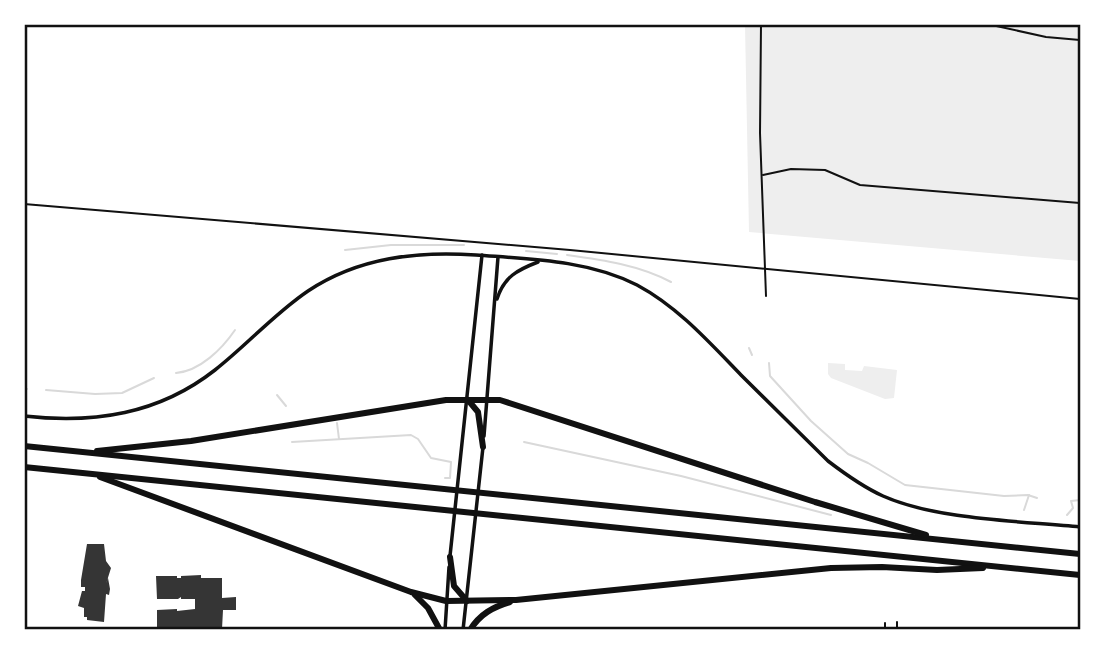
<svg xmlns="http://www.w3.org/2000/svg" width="1105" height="654" viewBox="0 0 1105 654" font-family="'Roboto Serif',serif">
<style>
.green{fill:#eee}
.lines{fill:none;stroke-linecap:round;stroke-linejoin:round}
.stream{stroke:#d9d9d9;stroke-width:2}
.building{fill:#353535}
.path{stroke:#111;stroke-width:2}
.service{stroke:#111;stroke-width:2}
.tertiary{stroke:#111;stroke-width:3.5}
.motorway{stroke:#111;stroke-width:6}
.neatline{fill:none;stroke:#111;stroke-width:2.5}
</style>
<rect width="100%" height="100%" fill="#fff"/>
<!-- green -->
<g class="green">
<path d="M 745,25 L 1080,25 L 1080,261 L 749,232 Z"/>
<path d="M 828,363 L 845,364 L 845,370 L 862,371 L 864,366 L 897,370 L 894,398 L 885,399 L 831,378 L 828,374 Z"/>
</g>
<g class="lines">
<!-- stream -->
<g class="stream">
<path d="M 345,250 L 391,245 L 464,245"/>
<path d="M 526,251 L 557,254"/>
<path d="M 567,255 C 603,260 639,265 671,282"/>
<path d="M 749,348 L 752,355"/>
<path d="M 769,363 L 770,376 L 811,421 L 848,454 L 868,463 L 905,485 L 1004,496 L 1028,495 L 1037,498"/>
<path d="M 176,373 C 200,371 222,349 235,330"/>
<path d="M 24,388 L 27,389"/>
<path d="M 46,390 L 95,394 L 122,393 L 154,378"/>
<path d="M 277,395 L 286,406"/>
<path d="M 337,423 L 339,439"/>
<path d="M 292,442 L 411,435 L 418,439 L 431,458 L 451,462 L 450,478 L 445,478"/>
<path d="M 524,442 L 681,476 L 831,515"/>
<path d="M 1024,510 L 1029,495"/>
<path d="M 1067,515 L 1073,508 L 1071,501 L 1080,500"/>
</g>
</g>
<!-- building -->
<g class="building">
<path d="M 87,544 L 104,544 L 106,561 L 111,568 L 106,584 L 108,578 L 110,589 L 109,595 L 106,594 L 104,622 L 87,620 L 87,617 L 84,617 L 84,608 L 78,606 L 82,591 L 85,591 L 85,587 L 81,587 L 81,580 Z"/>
<path d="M 201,575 L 201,578 L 222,578 L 222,598 L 236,597 L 236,610 L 223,610 L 222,629 L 157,630 L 157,610 L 177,609 L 177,611 L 195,609 L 195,599 L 181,599 L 181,597 L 178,599 L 157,599 L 156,576 L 177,576 L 177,578 L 181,578 L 181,576 Z"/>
</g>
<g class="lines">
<!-- path -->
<g class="path">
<path d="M 761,24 L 760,133 L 766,296"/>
<path d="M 987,24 L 1046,37 L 1080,40"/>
<path d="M 763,175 L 791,169 L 825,170 L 860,185 L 1080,203"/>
<path d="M 24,204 L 570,250 L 1080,299"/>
</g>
<!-- service -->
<g class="service">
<path d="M 897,622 L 897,630"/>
<path d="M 885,623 L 885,630"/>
</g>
<!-- tertiary -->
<g class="tertiary">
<path d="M 497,299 C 504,277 517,270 538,262"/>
<path d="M 24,416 C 94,424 159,414 215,370 C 247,345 274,314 308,291 C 359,257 418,251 476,255 C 530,259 588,260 637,285 C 678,307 709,342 741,375 C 770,404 799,432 828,461 C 845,474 863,487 883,496 C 937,520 1021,521 1080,527"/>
<path d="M 484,436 L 498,257"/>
<path d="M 450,556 L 482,255"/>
<path d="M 445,630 L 449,567"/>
<path d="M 463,630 L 483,447"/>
</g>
<!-- motorway -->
<g class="motorway">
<path d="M 468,400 L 478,412 L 483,447"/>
<path d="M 24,446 L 1080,554"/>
<path d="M 97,451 L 191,441 L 446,400 L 500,400 L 815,502 L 926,535"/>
<path d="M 24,467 L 1080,575"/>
<path d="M 100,477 L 411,592 L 446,601 L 516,600 L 831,568 L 882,567 L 937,570 L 983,568"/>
<path d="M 450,557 L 454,586 L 467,601"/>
<path d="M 415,595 L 428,608 L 440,630"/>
<path d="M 470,630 C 480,614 493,607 510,602"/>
</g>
</g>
<!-- border -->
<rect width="1105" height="654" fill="none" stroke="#ffffff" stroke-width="52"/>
<rect x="26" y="26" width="1053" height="602" class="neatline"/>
</svg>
